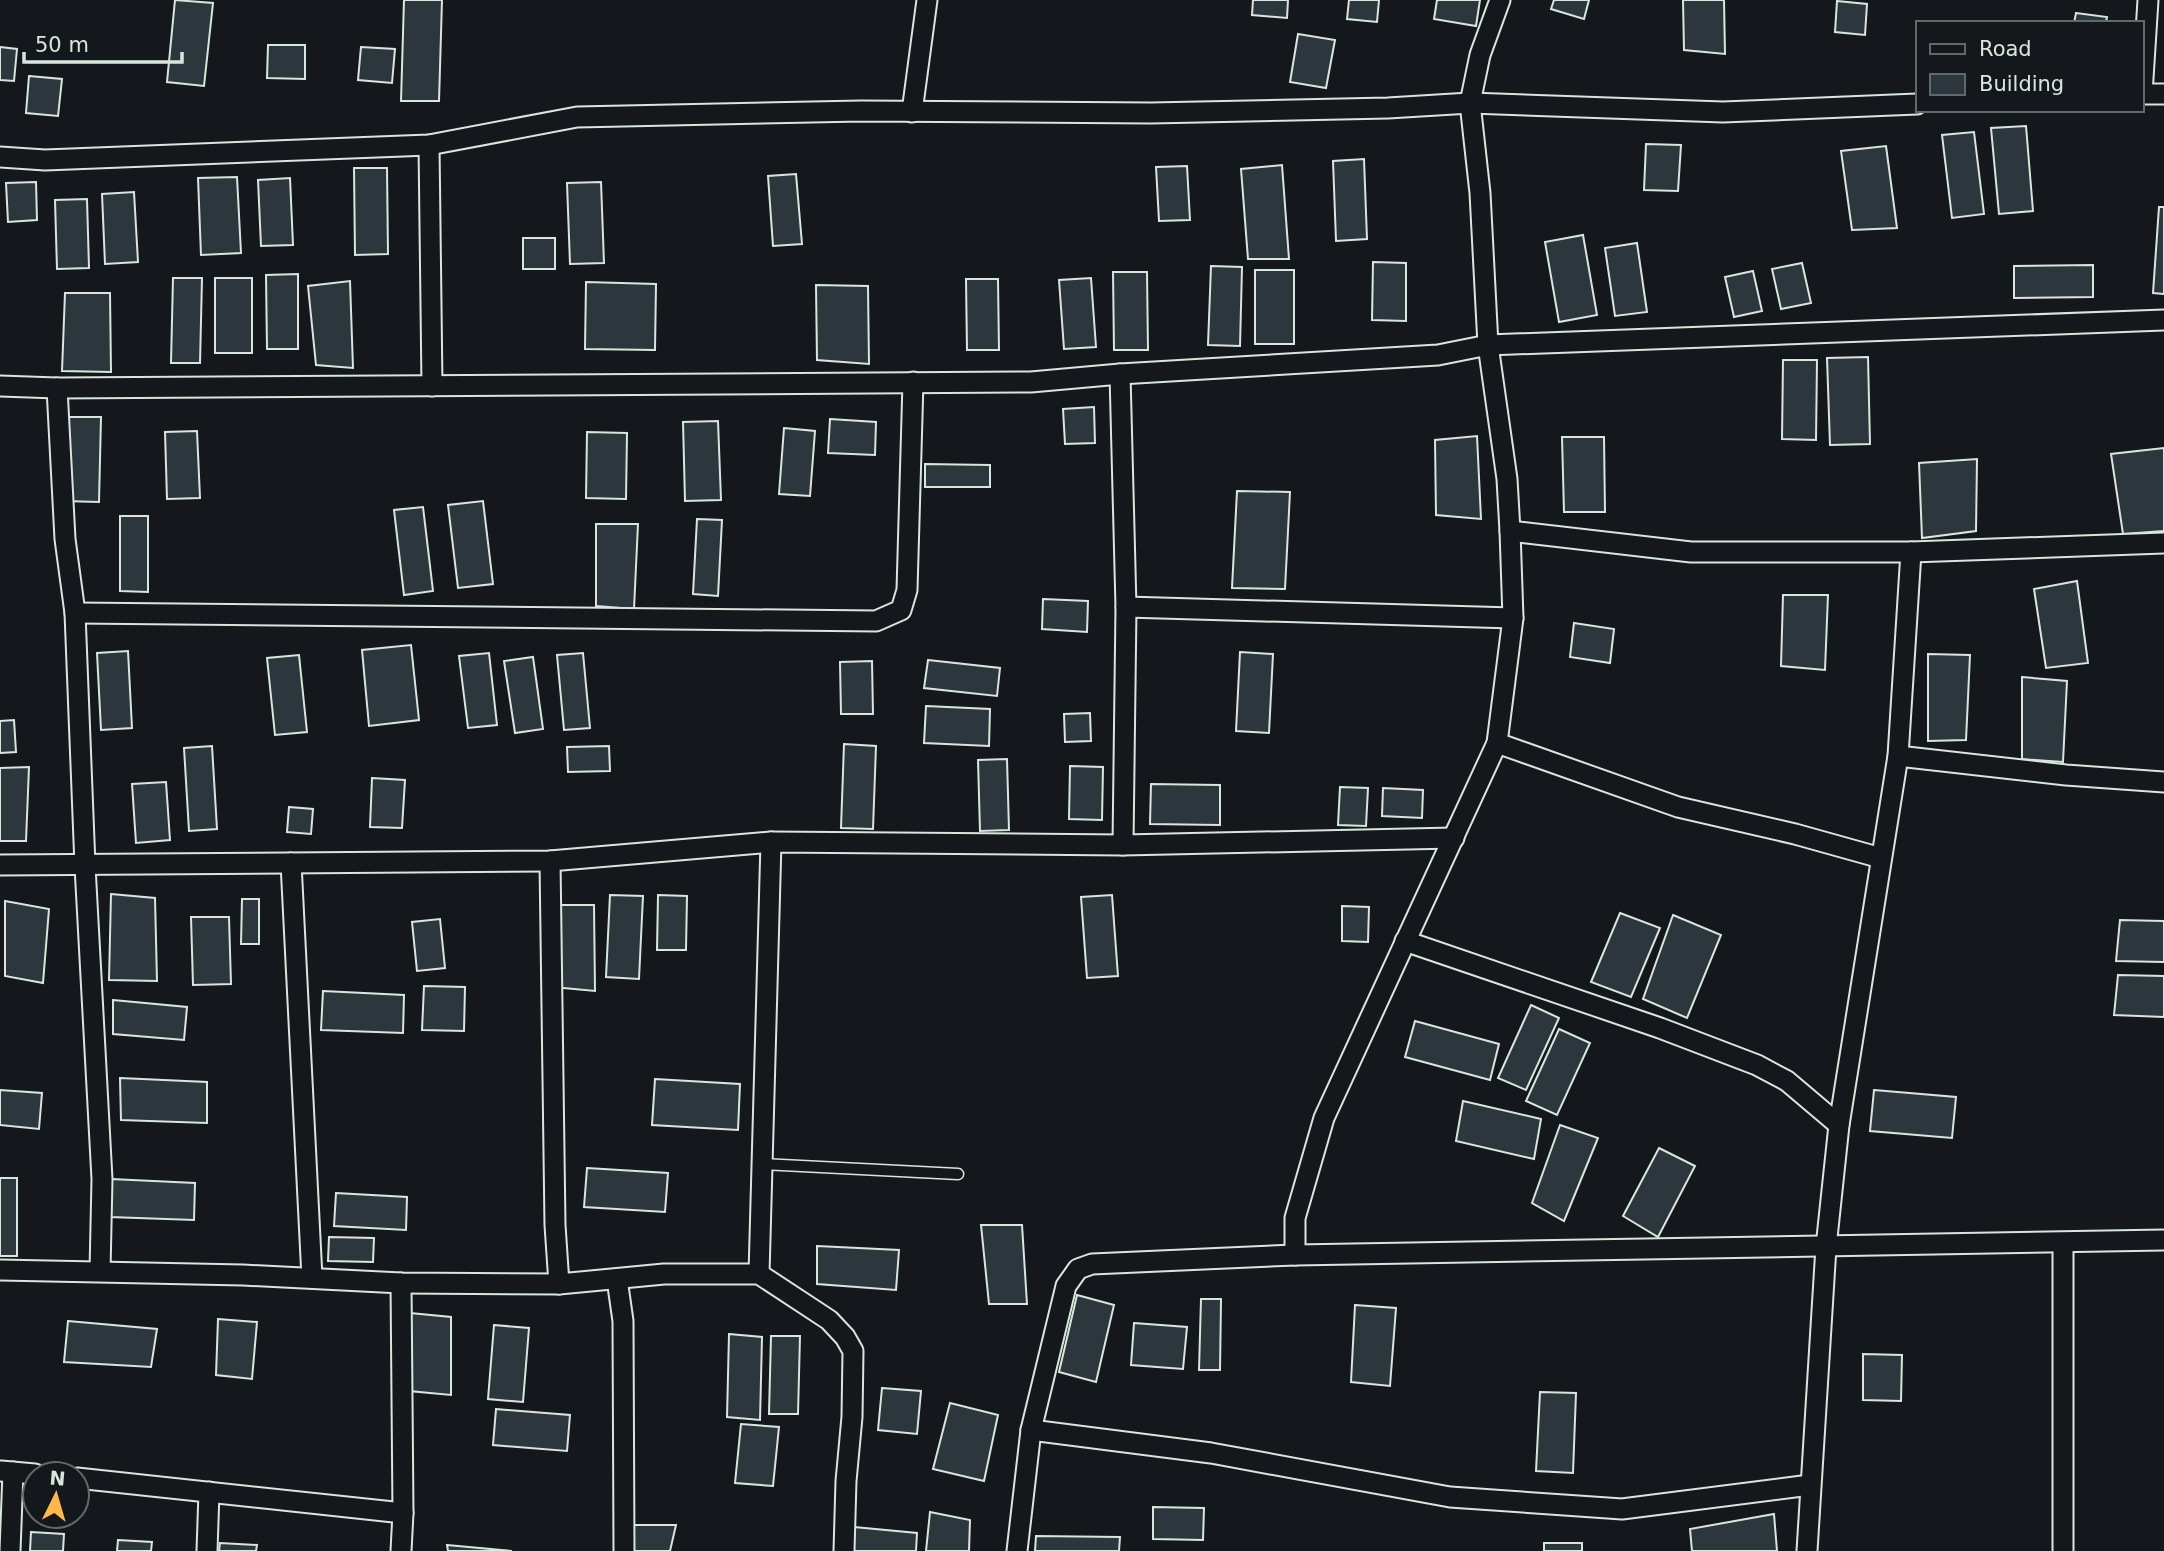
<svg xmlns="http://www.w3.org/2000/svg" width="2164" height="1551" viewBox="0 0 2164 1551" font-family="'DejaVu Sans',sans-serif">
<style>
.building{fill:#2c363c;stroke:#d8e6dc;stroke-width:2}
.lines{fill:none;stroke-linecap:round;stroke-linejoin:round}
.service-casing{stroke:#d8e6dc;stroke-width:13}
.minor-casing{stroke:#d8e6dc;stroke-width:23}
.service{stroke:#14181c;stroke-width:10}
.minor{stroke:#14181c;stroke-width:19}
</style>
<rect width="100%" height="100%" fill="#14181c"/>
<!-- building -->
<g class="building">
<path d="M 175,0 L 213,3 L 204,86 L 167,82 Z"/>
<path d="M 404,0 L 442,0 L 439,101 L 401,101 Z"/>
<path d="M 1253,0 L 1288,0 L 1287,18 L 1252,15 Z"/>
<path d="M 1349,0 L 1379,0 L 1377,22 L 1347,19 Z"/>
<path d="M 1437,0 L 1480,0 L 1476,26 L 1434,19 Z"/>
<path d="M 1554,0 L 1589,0 L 1584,19 L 1551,9 Z"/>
<path d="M 1683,0 L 1724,0 L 1725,54 L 1684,50 Z"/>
<path d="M 1837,1 L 1867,4 L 1865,35 L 1835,32 Z"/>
<path d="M 2076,13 L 2107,17 L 2106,23 L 2074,23 Z"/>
<path d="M 1298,34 L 1335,40 L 1326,88 L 1290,82 Z"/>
<path d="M 268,45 L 305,45 L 305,79 L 267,78 Z"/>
<path d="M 0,47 L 17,49 L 14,81 L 0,80 Z"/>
<path d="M 361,47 L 395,49 L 392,83 L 358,80 Z"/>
<path d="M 29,76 L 62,79 L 58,116 L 26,113 Z"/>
<path d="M 2026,126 L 2033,211 L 1999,214 L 1991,128 Z"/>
<path d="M 1974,132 L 1984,214 L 1952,218 L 1942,135 Z"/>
<path d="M 1646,144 L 1681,145 L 1678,191 L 1644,190 Z"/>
<path d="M 1886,146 L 1897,228 L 1852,230 L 1841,151 Z"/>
<path d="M 1364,159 L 1367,239 L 1336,241 L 1333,161 Z"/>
<path d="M 1282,165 L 1289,259 L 1248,259 L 1241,169 Z"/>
<path d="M 1187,166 L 1190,220 L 1159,221 L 1156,167 Z"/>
<path d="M 354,168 L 387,168 L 388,254 L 355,255 Z"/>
<path d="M 796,174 L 802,244 L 773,246 L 768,176 Z"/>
<path d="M 237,177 L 241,253 L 201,255 L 198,178 Z"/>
<path d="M 290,178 L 293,245 L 261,246 L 258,180 Z"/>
<path d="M 36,182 L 37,220 L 8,222 L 6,183 Z"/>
<path d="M 601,182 L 604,263 L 570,264 L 567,183 Z"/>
<path d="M 134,192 L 138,262 L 105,264 L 102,194 Z"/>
<path d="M 87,199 L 89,268 L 57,269 L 55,200 Z"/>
<path d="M 2159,207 L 2164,207 L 2164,294 L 2153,293 Z"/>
<path d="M 1583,235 L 1597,315 L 1559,322 L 1545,242 Z"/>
<rect x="523" y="238" width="32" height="31"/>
<path d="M 1637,243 L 1647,312 L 1615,316 L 1605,248 Z"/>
<path d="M 1373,262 L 1406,263 L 1406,321 L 1372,320 Z"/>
<path d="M 1802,263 L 1811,303 L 1781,309 L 1772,269 Z"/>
<path d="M 2093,265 L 2093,297 L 2014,298 L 2014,266 Z"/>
<path d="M 1211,266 L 1242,267 L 1240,346 L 1208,345 Z"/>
<rect x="1255" y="270" width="39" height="74"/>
<path d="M 1753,271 L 1762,311 L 1734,317 L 1725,277 Z"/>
<path d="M 1113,272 L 1147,272 L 1148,350 L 1114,350 Z"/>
<path d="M 298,274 L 298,349 L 267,349 L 266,275 Z"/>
<path d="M 173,278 L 202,278 L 200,363 L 171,363 Z"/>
<rect x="215" y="278" width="37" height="75"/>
<path d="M 1091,278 L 1096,347 L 1064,349 L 1059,280 Z"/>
<path d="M 966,279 L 998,279 L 999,350 L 967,350 Z"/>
<path d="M 350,281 L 353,368 L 316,365 L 308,286 Z"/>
<path d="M 586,282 L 656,284 L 655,350 L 585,349 Z"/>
<path d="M 816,285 L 868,286 L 869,364 L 817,360 Z"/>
<path d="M 65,293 L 110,293 L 111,372 L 62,371 Z"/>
<path d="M 1868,357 L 1870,444 L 1830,445 L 1827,358 Z"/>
<path d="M 1783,360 L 1817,360 L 1816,440 L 1782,439 Z"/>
<path d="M 1094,407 L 1095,443 L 1065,444 L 1063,409 Z"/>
<path d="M 66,417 L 101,417 L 99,502 L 63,501 Z"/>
<path d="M 830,419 L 876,422 L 875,455 L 828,453 Z"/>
<path d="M 718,421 L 721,500 L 685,501 L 683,422 Z"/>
<path d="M 784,428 L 815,431 L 810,496 L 779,494 Z"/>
<path d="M 197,431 L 200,498 L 167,499 L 165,432 Z"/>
<path d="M 587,432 L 627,433 L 626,499 L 586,498 Z"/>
<path d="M 1477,436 L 1481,519 L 1436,515 L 1435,440 Z"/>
<path d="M 1562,437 L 1604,437 L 1605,512 L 1564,512 Z"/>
<path d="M 2164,448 L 2164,531 L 2123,534 L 2111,454 Z"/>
<path d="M 1977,459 L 1976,531 L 1922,538 L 1919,463 Z"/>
<path d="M 925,464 L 990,465 L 990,487 L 925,487 Z"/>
<path d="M 1237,491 L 1290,492 L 1285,589 L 1232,588 Z"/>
<path d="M 483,501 L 493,584 L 458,588 L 448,505 Z"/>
<path d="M 423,507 L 433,591 L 404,595 L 394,510 Z"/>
<path d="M 120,516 L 148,516 L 148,592 L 120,591 Z"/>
<path d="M 697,519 L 722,520 L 718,596 L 693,594 Z"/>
<path d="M 596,524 L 638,524 L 634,609 L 596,606 Z"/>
<path d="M 2077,581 L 2088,663 L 2046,668 L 2034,589 Z"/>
<path d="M 1783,595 L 1828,595 L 1825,670 L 1781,666 Z"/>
<path d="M 1043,599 L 1088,601 L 1087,632 L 1042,629 Z"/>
<path d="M 1574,623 L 1614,629 L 1610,663 L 1570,657 Z"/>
<path d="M 411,645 L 419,720 L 369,726 L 362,650 Z"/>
<path d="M 128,651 L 132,728 L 101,730 L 97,653 Z"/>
<path d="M 1240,652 L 1273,654 L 1269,733 L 1236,731 Z"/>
<path d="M 489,653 L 497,725 L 468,728 L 459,656 Z"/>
<path d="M 583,653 L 590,728 L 564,730 L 557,655 Z"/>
<path d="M 1928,654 L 1970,655 L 1966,740 L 1928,741 Z"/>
<path d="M 299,655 L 307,732 L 275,735 L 267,658 Z"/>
<path d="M 533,657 L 543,729 L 515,733 L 504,661 Z"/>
<path d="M 928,660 L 1000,668 L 997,696 L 924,688 Z"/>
<path d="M 872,661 L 873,714 L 841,714 L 840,662 Z"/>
<path d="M 2022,677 L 2067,681 L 2063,762 L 2022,759 Z"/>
<path d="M 926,706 L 990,709 L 989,746 L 924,743 Z"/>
<path d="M 1090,713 L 1091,741 L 1065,742 L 1064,714 Z"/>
<path d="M 14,720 L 16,752 L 0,753 L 0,721 Z"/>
<path d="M 844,744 L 876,746 L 873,829 L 841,828 Z"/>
<path d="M 212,746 L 217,829 L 189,831 L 184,748 Z"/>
<path d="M 609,746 L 610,771 L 568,772 L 567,747 Z"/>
<path d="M 1007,759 L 1009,830 L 980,831 L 978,760 Z"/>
<path d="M 1070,766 L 1103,767 L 1102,820 L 1069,819 Z"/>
<path d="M 29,767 L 26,841 L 0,841 L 0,768 Z"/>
<path d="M 372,778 L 405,780 L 402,828 L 370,827 Z"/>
<path d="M 166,782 L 170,840 L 136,843 L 132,784 Z"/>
<path d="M 1151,784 L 1220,785 L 1220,825 L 1150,824 Z"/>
<path d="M 1340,787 L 1368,788 L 1366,826 L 1338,825 Z"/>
<path d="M 1383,788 L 1423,790 L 1422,818 L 1382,816 Z"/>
<path d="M 289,807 L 313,809 L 311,834 L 287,832 Z"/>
<path d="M 111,894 L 155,898 L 157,981 L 109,980 Z"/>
<path d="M 610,895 L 643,896 L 639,979 L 606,977 Z"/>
<path d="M 658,895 L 687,896 L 686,950 L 657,950 Z"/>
<path d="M 1112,895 L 1118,976 L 1087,978 L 1081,897 Z"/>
<path d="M 242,899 L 259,899 L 259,944 L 241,944 Z"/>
<path d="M 5,901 L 49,909 L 43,983 L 5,976 Z"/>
<path d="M 553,905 L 594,905 L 595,991 L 553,987 Z"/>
<path d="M 1342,906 L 1369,907 L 1368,942 L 1342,941 Z"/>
<path d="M 1620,913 L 1660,928 L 1631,997 L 1591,982 Z"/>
<path d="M 1673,915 L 1721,935 L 1687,1018 L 1643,999 Z"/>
<path d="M 191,917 L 229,917 L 231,984 L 193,985 Z"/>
<path d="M 440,919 L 445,968 L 417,971 L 412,922 Z"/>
<path d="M 2120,920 L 2164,921 L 2164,962 L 2116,961 Z"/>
<path d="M 2118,975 L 2164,976 L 2164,1017 L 2114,1015 Z"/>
<path d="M 424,986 L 465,987 L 464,1031 L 422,1030 Z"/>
<path d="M 323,991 L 404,995 L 403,1033 L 321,1030 Z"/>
<path d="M 113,1000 L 187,1007 L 184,1040 L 113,1034 Z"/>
<path d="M 1531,1005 L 1559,1018 L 1526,1090 L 1498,1078 Z"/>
<path d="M 1415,1021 L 1499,1044 L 1490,1080 L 1405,1057 Z"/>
<path d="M 1559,1029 L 1590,1043 L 1557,1115 L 1526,1101 Z"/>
<path d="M 120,1078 L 207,1082 L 207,1123 L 121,1120 Z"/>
<path d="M 655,1079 L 740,1084 L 738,1130 L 652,1125 Z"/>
<path d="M 0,1090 L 42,1093 L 39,1129 L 0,1125 Z"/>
<path d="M 1874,1090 L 1956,1097 L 1952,1138 L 1870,1131 Z"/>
<path d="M 1463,1101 L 1541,1119 L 1534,1159 L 1456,1141 Z"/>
<path d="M 1560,1125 L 1598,1138 L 1564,1221 L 1532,1203 Z"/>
<path d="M 1659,1148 L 1695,1166 L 1658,1237 L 1623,1216 Z"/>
<path d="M 587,1168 L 668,1173 L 665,1212 L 584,1207 Z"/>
<rect x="0" y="1178" width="17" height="78"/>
<path d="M 111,1179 L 195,1183 L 194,1220 L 110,1217 Z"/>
<path d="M 336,1193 L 407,1197 L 406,1230 L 334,1226 Z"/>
<path d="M 981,1225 L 1022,1225 L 1027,1304 L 989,1304 Z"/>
<path d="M 329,1237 L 374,1238 L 373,1262 L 328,1261 Z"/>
<path d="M 817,1246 L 899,1250 L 896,1290 L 817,1284 Z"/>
<path d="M 1077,1295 L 1114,1305 L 1096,1382 L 1059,1372 Z"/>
<path d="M 1201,1299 L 1221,1299 L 1220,1370 L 1199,1370 Z"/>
<path d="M 1355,1305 L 1396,1308 L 1390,1386 L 1351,1382 Z"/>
<path d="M 410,1313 L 451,1317 L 451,1395 L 409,1391 Z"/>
<path d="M 218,1319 L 257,1322 L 252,1379 L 216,1375 Z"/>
<path d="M 68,1321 L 157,1329 L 151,1367 L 64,1362 Z"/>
<path d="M 1134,1323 L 1187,1327 L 1183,1369 L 1131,1365 Z"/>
<path d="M 494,1325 L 529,1328 L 523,1402 L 488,1399 Z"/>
<path d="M 729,1334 L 762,1337 L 760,1420 L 727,1417 Z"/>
<path d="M 771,1336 L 800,1336 L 798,1414 L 769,1414 Z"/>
<path d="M 1863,1354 L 1902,1355 L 1901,1401 L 1863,1400 Z"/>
<path d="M 882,1388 L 921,1391 L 917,1434 L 878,1430 Z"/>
<path d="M 1540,1392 L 1576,1393 L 1573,1473 L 1536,1471 Z"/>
<path d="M 950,1403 L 998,1415 L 984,1481 L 933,1469 Z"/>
<path d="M 496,1409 L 570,1415 L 567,1451 L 493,1445 Z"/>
<path d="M 741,1424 L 779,1427 L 773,1486 L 735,1483 Z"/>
<path d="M 1153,1507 L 1204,1508 L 1203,1540 L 1153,1539 Z"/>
<path d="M 930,1512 L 970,1520 L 969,1551 L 926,1551 Z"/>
<path d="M 1774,1514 L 1777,1551 L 1692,1551 L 1690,1529 Z"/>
<path d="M 630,1525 L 676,1525 L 670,1551 L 628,1551 Z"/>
<path d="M 854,1527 L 917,1533 L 916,1551 L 854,1551 Z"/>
<path d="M 31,1532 L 64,1534 L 63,1551 L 30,1551 Z"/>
<path d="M 1036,1536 L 1120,1537 L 1119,1551 L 1035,1551 Z"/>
<path d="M 118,1540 L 152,1542 L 151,1551 L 117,1551 Z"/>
<path d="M 220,1543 L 257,1545 L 256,1551 L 219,1551 Z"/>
<rect x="1544" y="1543" width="38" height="8"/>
<path d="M 447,1545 L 512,1551 L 448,1551 Z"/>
</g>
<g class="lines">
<!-- service casing -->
<g class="service-casing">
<path id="service" d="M 762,1164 L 958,1174"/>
</g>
<!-- minor casing -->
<g class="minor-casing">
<g id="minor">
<path d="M 2141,94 L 2164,94"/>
<path d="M 2142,94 L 2148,0"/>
<path d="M 912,112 L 927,0"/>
<path d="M 429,145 L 432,386"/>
<path d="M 0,157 L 45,160 L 429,145 L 577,117 L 861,111 L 1151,113 L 1388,108 L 1470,103 L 1723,112 L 1917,104"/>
<path d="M 1120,374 L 1126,607 L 1123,845"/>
<path d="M 0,386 L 57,388 L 1031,382 L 1120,374 L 1438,355 L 1488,345 L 2164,320"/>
<path d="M 57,388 L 65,539 L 75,613 L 85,866 L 102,1179 L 100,1271"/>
<path d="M 1510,531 L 1691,552 L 1911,552 L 2164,543"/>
<path d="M 1126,607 L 1513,618"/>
<path d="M 75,613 L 876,621 L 901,610 L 907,590 L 913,382"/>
<path d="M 1497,743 L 1678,807 L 1795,834 L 1881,858"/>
<path d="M 1898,756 L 2066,775 L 2164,782"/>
<path d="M 550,861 L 555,1225 L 559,1284"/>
<path d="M 291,863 L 312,1278"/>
<path d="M 0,865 L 550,861 L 771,842 L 1123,845 L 1454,838"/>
<path d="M 1405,941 L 1660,1028 L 1757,1065 L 1787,1081 L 1839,1125"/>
<path d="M 2063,1244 L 2063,1551"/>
<path d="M 1295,1255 L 1295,1218 L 1324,1118 L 1497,743 L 1513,618 L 1510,531 L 1507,479 L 1488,345 L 1480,193 L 1470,103 L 1480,55 L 1500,0"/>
<path d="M 0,1270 L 243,1275 L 401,1283 L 559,1284 L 664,1274 L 759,1274 L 829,1320 L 845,1337 L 853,1351 L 852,1417 L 846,1481 L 844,1551"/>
<path d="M 759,1274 L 771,842"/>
<path d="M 617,1279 L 623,1321 L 624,1551"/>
<path d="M 1031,1430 L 1211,1453 L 1450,1497 L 1622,1509 L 1810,1485"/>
<path d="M 1,1471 L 35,1474"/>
<path d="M 77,1478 L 403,1513"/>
<path d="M 10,1551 L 13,1472"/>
<path d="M 207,1551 L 209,1492"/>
<path d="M 401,1551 L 403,1513 L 401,1283"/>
<path d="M 1017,1551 L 1031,1430 L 1066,1286 L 1078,1269 L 1092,1264 L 1295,1255 L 2164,1240"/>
<path d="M 1807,1551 L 1826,1247 L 1839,1125 L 1898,756 L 1911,552"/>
</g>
</g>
<!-- service -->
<use href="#service" class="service"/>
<!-- minor -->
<use href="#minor" class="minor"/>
</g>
<!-- legend -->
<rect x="1916" y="21" width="228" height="91" fill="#14181c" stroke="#626a69" stroke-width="2"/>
<rect x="1930" y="44" width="35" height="10" fill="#14181c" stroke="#626a69" stroke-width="2"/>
<text x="1979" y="56" font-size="21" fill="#d8e6dc">Road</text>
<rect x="1930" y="74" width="35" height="21" fill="#2c363c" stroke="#626a69" stroke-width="2"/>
<text x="1979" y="91" font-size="21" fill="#d8e6dc">Building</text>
<!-- north arrow -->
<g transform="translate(56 1495) rotate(5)"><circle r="33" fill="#14181c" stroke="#626a69" stroke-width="2"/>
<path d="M0-5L12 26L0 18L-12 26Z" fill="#ffb74d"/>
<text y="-10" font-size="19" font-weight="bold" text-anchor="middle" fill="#d8e6dc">N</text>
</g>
<!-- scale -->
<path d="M24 52v10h158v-10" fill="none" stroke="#d8e6dc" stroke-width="3.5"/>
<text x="35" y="52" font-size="21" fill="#d8e6dc" stroke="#14181c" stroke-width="5" paint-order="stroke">50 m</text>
</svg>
